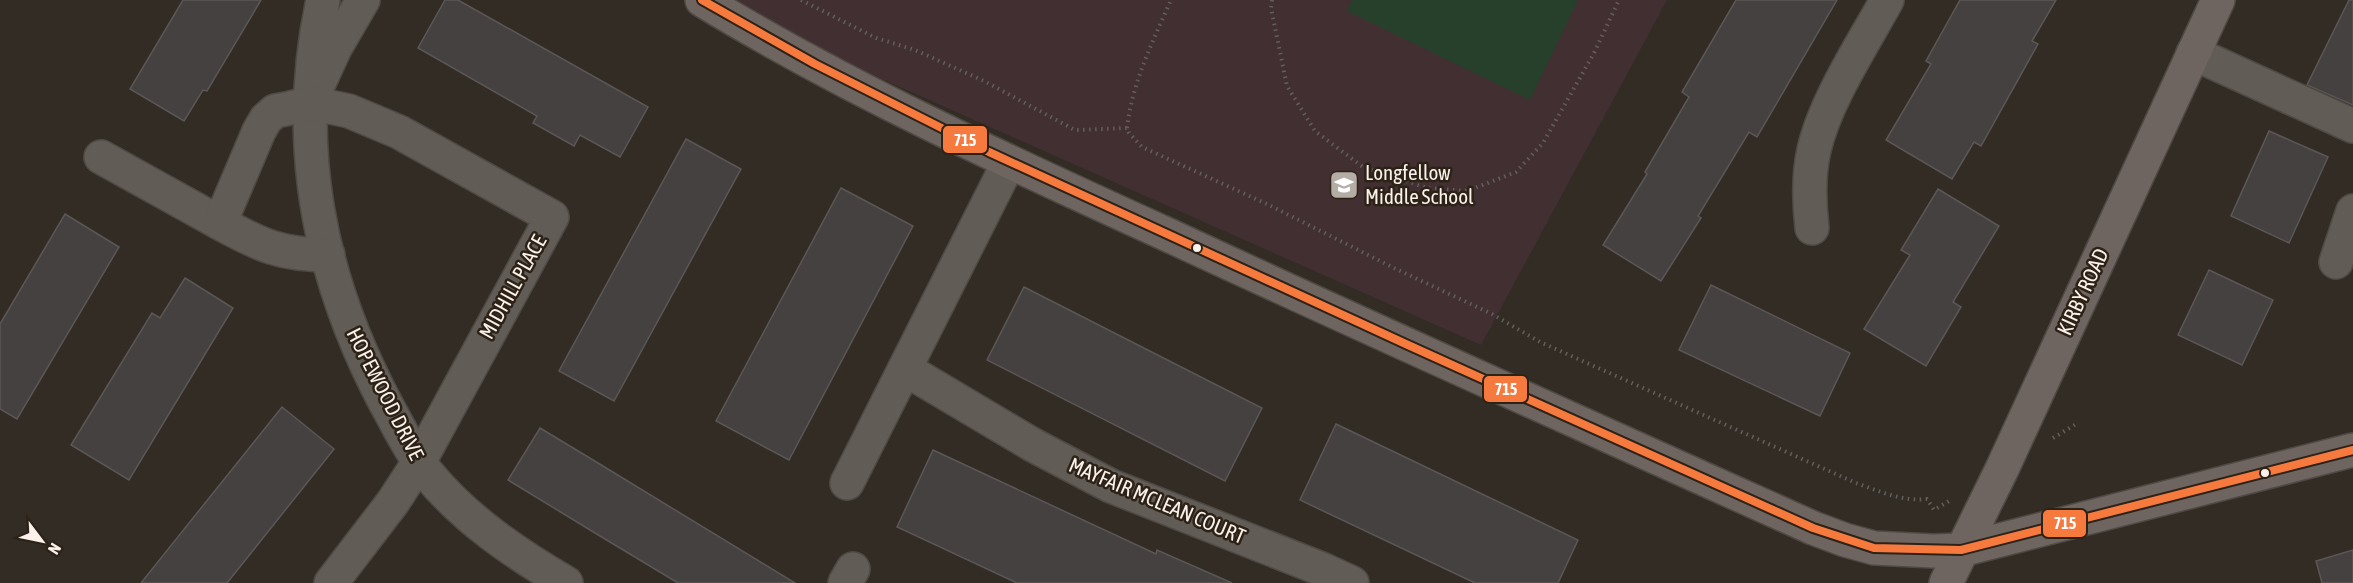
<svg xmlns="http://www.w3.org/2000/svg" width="2353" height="583" viewBox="0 0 2353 583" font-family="'Asap Condensed',sans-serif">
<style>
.education{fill:#422f31}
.green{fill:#26402c}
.building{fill:#464141;stroke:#5c5757;stroke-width:1.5}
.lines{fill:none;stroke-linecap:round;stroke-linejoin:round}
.minor-casing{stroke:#4e4943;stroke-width:36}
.major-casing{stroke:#4e4943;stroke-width:36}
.path{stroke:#635f5b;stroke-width:4;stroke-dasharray:1.5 4.5;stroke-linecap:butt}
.minor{stroke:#615c56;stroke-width:33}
.major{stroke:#6e6560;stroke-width:33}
.bus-1-casing{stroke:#2d2217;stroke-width:12}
.bus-1{stroke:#f6793e;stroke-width:8}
.bus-dot{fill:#faf2ea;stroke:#2d2217;stroke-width:2}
.labels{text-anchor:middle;stroke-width:5;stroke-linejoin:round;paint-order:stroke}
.poi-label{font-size:21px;fill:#faf2ea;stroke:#2d2217;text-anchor:start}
.street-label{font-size:21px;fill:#faf2ea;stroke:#2d2217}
.line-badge{stroke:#2d2217;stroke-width:2}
.badge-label{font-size:16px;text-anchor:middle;font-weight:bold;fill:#fff}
</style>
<rect width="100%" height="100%" fill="#322c25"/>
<!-- education -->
<path class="education" d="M 733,0 L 1667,0 L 1481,345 L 794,40 Z"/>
<!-- green -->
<path class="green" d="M 1352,0 L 1578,0 L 1530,100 L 1347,11 Z"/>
<!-- building -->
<g class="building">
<path d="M 183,0 L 261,0 L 207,91 L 203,90 L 184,121 L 130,89 Z"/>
<path d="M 445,0 L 458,0 L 648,107 L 620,157 L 580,135 L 574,146 L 533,123 L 537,116 L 418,48 Z"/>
<path d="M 1736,0 L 1837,0 L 1757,137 L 1749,132 L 1698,216 L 1701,218 L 1661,281 L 1603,245 L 1647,174 L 1645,172 L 1689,97 L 1682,92 Z"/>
<path d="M 1960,0 L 2056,0 L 2032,41 L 2038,44 L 1981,146 L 1974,142 L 1952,179 L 1886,140 L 1931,64 L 1926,61 Z"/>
<path d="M 2349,0 L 2353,0 L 2353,105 L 2307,85 Z"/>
<path d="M 2269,131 L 2328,157 L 2289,243 L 2231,216 Z"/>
<path d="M 686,139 L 741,169 L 614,401 L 559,371 Z"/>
<path d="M 841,188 L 913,226 L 789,460 L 716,421 Z"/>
<path d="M 1938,189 L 1999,226 L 1953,302 L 1961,307 L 1926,366 L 1864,329 L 1910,255 L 1901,250 Z"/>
<path d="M 65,214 L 119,247 L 17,419 L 0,409 L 0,324 Z"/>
<path d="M 2209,270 L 2273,300 L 2242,365 L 2178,335 Z"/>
<path d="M 185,278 L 233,308 L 129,480 L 71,445 L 152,313 L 160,318 Z"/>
<path d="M 1711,285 L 1850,353 L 1820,416 L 1679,350 Z"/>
<path d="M 1024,287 L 1262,408 L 1225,481 L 987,360 Z"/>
<path d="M 282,407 L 334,449 L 227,583 L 141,583 Z"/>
<path d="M 1336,424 L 1578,540 L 1558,583 L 1475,583 L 1300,500 Z"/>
<path d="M 540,428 L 598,463 L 795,583 L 678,583 L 595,533 L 508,480 Z"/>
<path d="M 933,450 L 1156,554 L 1157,550 L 1232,583 L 1017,583 L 897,527 Z"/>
<path d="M 2353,550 L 2353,583 L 2322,583 L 2316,561 Z"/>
</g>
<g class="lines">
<!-- minor casing -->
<g class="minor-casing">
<g id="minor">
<path d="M 323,0 C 292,143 318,276 386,404 C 399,427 411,453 428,474 C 466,520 515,553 566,583"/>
<path d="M 2193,53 L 2353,126"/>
<path d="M 318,85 L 335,48 L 363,0"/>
<path d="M 101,157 L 220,223"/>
<path d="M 1812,228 C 1809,202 1808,176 1814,150 C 1825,101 1863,44 1887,0"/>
<path d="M 328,255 C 281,255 260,245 220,223 L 259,131 L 266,119 L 275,111 L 286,109 L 311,103 L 349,111 L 399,132 L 552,217 L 419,462 L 393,502 L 331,583"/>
<path d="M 2336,262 L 2353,211"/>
<path d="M 905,369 L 1033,445 L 1111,486 L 1324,570 L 1352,583"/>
<path d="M 847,483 L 1009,162"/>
<path d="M 845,583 L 853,569"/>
</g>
</g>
<!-- major casing -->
<g class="major-casing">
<g id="major">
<path d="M 702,0 C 850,90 1008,162 1166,234 C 1381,334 1597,431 1813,528 L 1845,540 L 1874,548 L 1933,551 L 1961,550 L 2353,450"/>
<path d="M 1946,583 L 2002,469 L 2218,0"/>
</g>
</g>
<!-- path -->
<g class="path">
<path d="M 801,0 L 876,38 L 915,50 L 984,81 L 1075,130 L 1127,128 L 1129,133 L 1142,147 L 1269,205 L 1394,268 L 1492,314 L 1540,342 L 1856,483 C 1879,491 1903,502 1927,499 L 1934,510 L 1949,501"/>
<path d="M 1272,0 L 1271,8 L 1287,86 L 1315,131 L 1363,167 L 1427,188 L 1467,191 L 1516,172 L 1543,143 L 1594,53 L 1619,0"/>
<path d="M 1127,128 C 1132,83 1153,41 1171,0"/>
<path d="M 2053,438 L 2078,423"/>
</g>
<!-- minor -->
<use href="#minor" class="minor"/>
<!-- major -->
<use href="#major" class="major"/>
<!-- bus-1 casing -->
<g class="bus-1-casing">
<path id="bus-1" d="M 702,0 L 815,64 L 989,152 L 1408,345 L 1813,528 L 1874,548 L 1961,550 L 2353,450"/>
</g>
<!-- bus-1 -->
<use href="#bus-1" class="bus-1"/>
</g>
<!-- icons -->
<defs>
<g id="school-square" transform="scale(1.5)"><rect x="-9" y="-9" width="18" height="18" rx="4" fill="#b4ada5" stroke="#2d2217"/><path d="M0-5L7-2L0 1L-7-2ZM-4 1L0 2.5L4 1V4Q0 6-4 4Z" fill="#fff"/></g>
</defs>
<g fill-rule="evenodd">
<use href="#school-square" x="1344" y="185"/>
</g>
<!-- markers -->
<g class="bus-dot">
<circle cx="1197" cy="248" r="5"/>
<circle cx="2265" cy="473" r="5"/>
</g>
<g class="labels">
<!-- poi labels -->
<g class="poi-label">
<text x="1365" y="180">Longfellow<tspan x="1365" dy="24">Middle School</tspan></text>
</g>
<!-- street labels -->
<g class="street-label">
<text transform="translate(513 287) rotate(-61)" y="7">MIDHILL PLACE</text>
<text transform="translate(2083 292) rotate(-65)" y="7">KIRBY ROAD</text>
<text transform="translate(385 394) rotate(63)" y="7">HOPEWOOD DRIVE</text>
<text transform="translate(1157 501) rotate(23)" y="7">MAYFAIR MCLEAN COURT</text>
</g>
</g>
<g class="line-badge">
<rect x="942" y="125" width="46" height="29" rx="6" fill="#f6793e"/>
<rect x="1483" y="375" width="45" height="28" rx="6" fill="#f6793e"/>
<rect x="2042" y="509" width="45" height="29" rx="6" fill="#f6793e"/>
</g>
<g class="badge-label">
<text x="965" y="146">715</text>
<text x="1506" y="395">715</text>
<text x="2065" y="529">715</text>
</g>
<!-- north arrow -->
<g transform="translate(42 541) rotate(122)" stroke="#2d2217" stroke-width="4.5" paint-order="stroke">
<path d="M0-4.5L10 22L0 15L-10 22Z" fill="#faf2ea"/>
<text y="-9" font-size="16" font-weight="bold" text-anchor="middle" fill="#faf2ea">N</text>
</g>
</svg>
